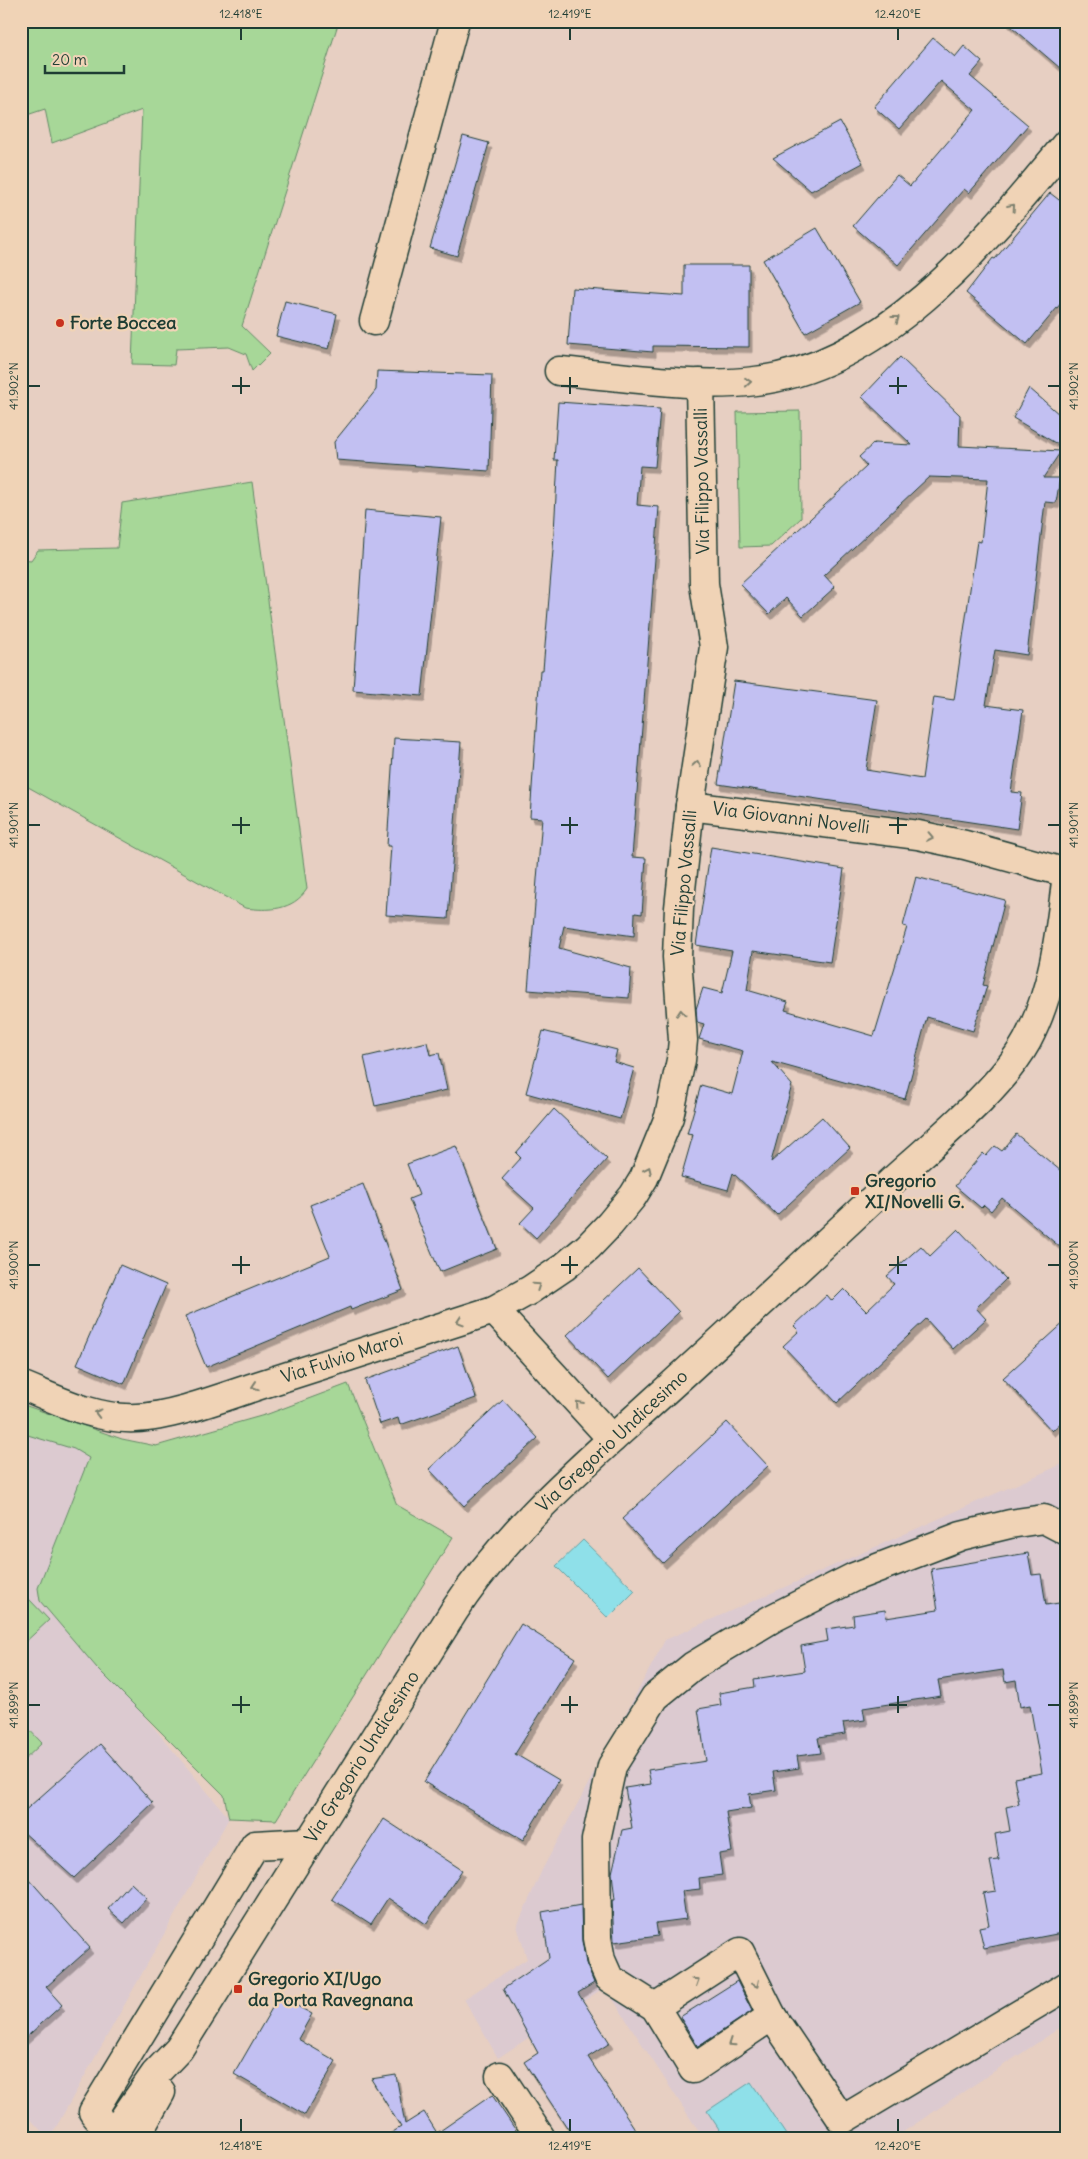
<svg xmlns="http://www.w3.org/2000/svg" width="1088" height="2159" viewBox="0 0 1088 2159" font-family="Delius,sans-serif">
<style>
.built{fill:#dccad0}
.green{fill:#a7d798;stroke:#638a66}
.water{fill:#8fe0e9;stroke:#629fa1}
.building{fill:#c2c0f2;stroke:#1f3d34;filter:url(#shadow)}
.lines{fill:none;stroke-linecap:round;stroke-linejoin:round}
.minor-casing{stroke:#1f3d34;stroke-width:31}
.minor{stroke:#f0d3b6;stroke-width:28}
.oneway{stroke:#7d806e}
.ticks{fill:none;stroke:#1f3d34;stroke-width:2}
.poi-dot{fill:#c8321e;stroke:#f0d3b6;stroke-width:2}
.labels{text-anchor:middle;stroke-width:4.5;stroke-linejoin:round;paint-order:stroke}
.poi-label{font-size:18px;font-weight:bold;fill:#1f3d34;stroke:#f0d3b6;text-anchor:start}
.street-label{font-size:18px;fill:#1f3d34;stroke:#f0d3b6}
.neatline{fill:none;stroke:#1f3d34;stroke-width:2}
.ticks-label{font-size:12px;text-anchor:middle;fill:#1f3d34}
</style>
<defs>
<filter id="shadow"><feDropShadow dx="3" dy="5.5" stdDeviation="0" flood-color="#0004"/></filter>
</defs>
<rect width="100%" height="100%" fill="#e7cfc2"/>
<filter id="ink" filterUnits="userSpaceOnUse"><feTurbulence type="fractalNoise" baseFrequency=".02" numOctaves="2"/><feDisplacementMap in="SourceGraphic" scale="10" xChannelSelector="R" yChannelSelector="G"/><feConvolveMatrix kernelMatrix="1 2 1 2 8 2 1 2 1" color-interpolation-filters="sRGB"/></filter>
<g filter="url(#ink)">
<!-- built -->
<g class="built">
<path d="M 21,1419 L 98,1452 L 38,1588 L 229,1818 L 50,2138 L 48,2138 L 21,2109 Z"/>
<path d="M 1067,1462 L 1067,2023 L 894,2138 L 703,2138 L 605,1987 L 498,2058 L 464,1999 L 527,1959 L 517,1926 L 542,1870 L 665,1640 Z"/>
</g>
<!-- green -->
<g class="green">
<path d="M 21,21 L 339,21 L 242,326 L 270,353 L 252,371 L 246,354 L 229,347 L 176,349 L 174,365 L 132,364 L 142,110 L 52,143 L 45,109 L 21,117 Z"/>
<path d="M 800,411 L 801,518 L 771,546 L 740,547 L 737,412 Z"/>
<path d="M 252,482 L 307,889 C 293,911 268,911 245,908 L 21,783 L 21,559 L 31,560 L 38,550 L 117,548 L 122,503 Z"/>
<path d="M 348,1384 L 397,1505 L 453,1537 L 276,1820 L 229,1818 L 224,1795 L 97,1668 L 40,1601 L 38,1588 L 89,1458 L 74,1449 L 21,1433 L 21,1404 L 122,1439 L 156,1446 L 268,1414 Z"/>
<path d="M 29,1599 L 49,1620 L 21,1646 L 21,1607 Z"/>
<path d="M 21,1721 L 42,1743 L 21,1763 Z"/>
</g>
<!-- water -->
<g class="water">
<path d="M 583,1540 L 635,1591 L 608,1618 L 556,1566 Z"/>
<path d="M 751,2082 L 788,2138 L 725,2138 L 707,2111 Z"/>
</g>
<!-- building -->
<g class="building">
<path d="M 1005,21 L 1067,21 L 1067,74 Z"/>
<path d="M 933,38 L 955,57 L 964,46 L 982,62 L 970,76 L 1028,125 L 969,193 L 964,189 L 898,265 L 853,226 L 897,175 L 910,186 L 975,110 L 941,81 L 899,129 L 874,107 Z"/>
<path d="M 840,122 L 863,163 L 811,191 L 773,158 Z"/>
<path d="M 463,136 L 489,143 L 457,256 L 430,248 Z"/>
<path d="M 1050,193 L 1067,206 L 1067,296 L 1027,344 L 966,293 L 993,258 L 995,259 Z"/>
<path d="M 817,228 L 860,302 L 805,333 L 763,260 Z"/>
<path d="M 684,265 L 749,265 L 749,347 L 653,346 L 653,352 L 568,345 L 572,288 L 684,296 Z"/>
<path d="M 285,301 L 337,314 L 329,349 L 276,336 Z"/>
<path d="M 900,357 L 960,415 L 959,446 L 1061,451 L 1043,478 L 1060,478 L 1056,503 L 1045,502 L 1027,655 L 995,650 L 986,705 L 1023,710 L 1011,792 L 1022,793 L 1017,829 L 718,784 L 734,681 L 877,700 L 866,770 L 922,779 L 934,697 L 954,700 L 977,541 L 981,542 L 988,479 L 929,477 L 824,575 L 835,587 L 803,616 L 786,598 L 769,614 L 740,584 L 867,466 L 859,457 L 874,443 L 912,445 L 862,397 Z"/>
<path d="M 377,371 L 492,375 L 489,471 L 336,460 L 334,442 L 376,390 Z"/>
<path d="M 1029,388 L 1067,421 L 1067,450 L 1013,418 Z"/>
<path d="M 558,402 L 660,409 L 655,467 L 640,466 L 637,505 L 659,507 L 632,857 L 646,858 L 642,914 L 635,913 L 634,936 L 564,926 L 559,948 L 631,968 L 629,998 L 528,990 L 542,818 L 530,817 L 540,670 L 543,670 L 553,550 L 558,460 L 554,460 Z"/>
<path d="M 365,510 L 441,517 L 422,696 L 353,690 Z"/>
<path d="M 394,738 L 461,742 L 448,919 L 386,915 L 391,846 L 387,846 Z"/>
<path d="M 711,847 L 844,869 L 830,962 L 753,951 L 747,990 L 788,1002 L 785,1010 L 874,1036 L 907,927 L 903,926 L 916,877 L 1005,900 L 983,985 L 987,986 L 973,1031 L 927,1017 L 905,1099 L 772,1062 L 792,1085 L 771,1162 L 822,1117 L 850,1148 L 777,1215 L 733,1173 L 728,1190 L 681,1177 L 693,1135 L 687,1134 L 701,1085 L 732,1094 L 743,1051 L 699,1039 L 704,1024 L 697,1022 L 696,1009 L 703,988 L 722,993 L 732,951 L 696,945 Z"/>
<path d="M 543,1031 L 617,1050 L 614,1062 L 634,1068 L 620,1119 L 526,1093 Z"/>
<path d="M 427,1042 L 430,1055 L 439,1053 L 447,1090 L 375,1106 L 364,1057 Z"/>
<path d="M 554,1109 L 607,1159 L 536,1238 L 520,1223 L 534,1208 L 502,1179 L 521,1158 L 516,1153 Z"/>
<path d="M 1016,1134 L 1067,1176 L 1067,1253 L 1002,1198 L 991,1211 L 984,1205 L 981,1208 L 955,1186 L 983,1153 L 986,1156 L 995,1146 L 1002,1151 Z"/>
<path d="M 456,1146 L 497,1249 L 440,1272 L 409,1199 L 419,1195 L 407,1164 Z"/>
<path d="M 363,1184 L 403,1290 L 351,1310 L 350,1307 L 206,1367 L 185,1316 L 330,1256 L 310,1205 Z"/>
<path d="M 958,1229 L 1006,1279 L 976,1308 L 986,1319 L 953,1349 L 926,1319 L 837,1403 L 783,1346 L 799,1331 L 794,1326 L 827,1295 L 832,1301 L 844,1289 L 866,1311 L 894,1284 L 887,1276 L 921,1246 L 930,1256 Z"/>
<path d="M 120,1265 L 166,1285 L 124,1384 L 77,1364 Z"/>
<path d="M 638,1268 L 679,1312 L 608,1379 L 567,1335 Z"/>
<path d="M 1067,1320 L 1067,1417 L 1052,1431 L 1003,1378 Z"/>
<path d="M 458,1346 L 476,1398 L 400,1425 L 398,1418 L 380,1424 L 365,1380 Z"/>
<path d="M 503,1400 L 538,1438 L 464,1506 L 429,1469 Z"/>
<path d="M 727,1422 L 768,1466 L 663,1563 L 622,1519 Z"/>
<path d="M 1028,1553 L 1032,1575 L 1041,1574 L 1046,1605 L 1059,1603 L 1063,1629 L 1067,1628 L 1067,1932 L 984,1948 L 979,1927 L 989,1925 L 983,1893 L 996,1891 L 990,1861 L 999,1860 L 995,1834 L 1010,1831 L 1006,1807 L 1019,1804 L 1014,1778 L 1042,1773 L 1030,1705 L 1020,1707 L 1016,1680 L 1005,1682 L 1003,1670 L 938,1680 L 941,1696 L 863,1708 L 865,1720 L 843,1723 L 845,1734 L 818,1738 L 821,1753 L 797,1756 L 799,1768 L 773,1772 L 776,1790 L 749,1794 L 751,1808 L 726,1812 L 732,1852 L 719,1854 L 722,1875 L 699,1878 L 700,1889 L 682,1891 L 686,1919 L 656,1923 L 658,1936 L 614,1942 L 612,1900 L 615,1900 L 612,1873 L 622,1830 L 632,1828 L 625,1788 L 651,1784 L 648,1770 L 706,1761 L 698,1709 L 721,1705 L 719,1693 L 755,1687 L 754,1679 L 805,1671 L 801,1646 L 828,1641 L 826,1629 L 854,1625 L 853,1615 L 885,1610 L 886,1618 L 938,1610 L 931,1569 Z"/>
<path d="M 521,1624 L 575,1658 L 515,1754 L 559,1780 L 523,1840 L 424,1782 Z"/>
<path d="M 100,1744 L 153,1803 L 74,1878 L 21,1830 L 21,1814 Z"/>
<path d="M 384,1819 L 462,1870 L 426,1924 L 388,1898 L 371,1924 L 332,1899 Z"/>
<path d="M 21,1870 L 90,1948 L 46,1987 L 62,2005 L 21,2042 Z"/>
<path d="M 131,1883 L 147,1898 L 124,1923 L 108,1909 Z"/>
<path d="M 581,1905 L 582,1941 L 586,1963 L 594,1983 L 578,1993 L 610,2043 L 588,2057 L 641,2138 L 574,2138 L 524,2062 L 538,2053 L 503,1989 L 549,1958 L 542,1912 Z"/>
<path d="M 737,1981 L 752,2011 L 698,2047 L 680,2017 Z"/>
<path d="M 279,1996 L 312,2014 L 298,2039 L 336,2061 L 305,2115 L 234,2074 Z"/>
<path d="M 396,2075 L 405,2124 L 424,2112 L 437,2133 L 492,2095 L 521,2138 L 383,2138 L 401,2127 L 371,2079 Z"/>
</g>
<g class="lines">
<!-- minor casing -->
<g class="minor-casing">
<g id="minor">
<path d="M 374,321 L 455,21"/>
<path d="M 559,371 C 621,376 694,389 755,381 C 887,366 988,238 1067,143"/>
<path d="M 690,806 L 918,835 L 965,845 L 1067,873"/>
<path d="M 494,1310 L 530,1290 L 564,1267 L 588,1247 L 610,1224 L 633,1196 L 644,1178 L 669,1117 L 681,1060 L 683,1040 L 677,957 L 679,908 L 690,806 L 714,647 L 704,584 L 700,383"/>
<path d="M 21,1385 C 58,1400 96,1420 136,1418 C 172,1417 226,1396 260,1385 C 338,1360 416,1335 494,1310 L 612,1439"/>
<path d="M 655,2007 L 740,1952 L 772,2016 L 842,2120 L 1067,1986"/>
<path d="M 772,2016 L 693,2069 L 655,2007 L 609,1978 L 601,1960 L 597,1938 L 596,1840 L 612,1766 L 655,1697 L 693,1666 L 773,1618 L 854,1577 L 961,1536 L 1010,1524 L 1044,1519 L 1067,1531"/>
<path d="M 500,2076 L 541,2138"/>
<path d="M 112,2135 L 93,2112 L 255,1845 L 308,1842"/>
<path d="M 110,2138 L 155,2074 L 179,2049 L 454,1611 C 507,1530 583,1466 654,1401 C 734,1329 812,1256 890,1183 C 932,1144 1000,1090 1027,1041 C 1054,990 1060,931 1067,874"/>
<path d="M 135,2138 L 161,2092"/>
</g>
</g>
<!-- minor -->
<use href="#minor" class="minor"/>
</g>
<!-- one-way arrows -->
<defs><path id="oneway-chevron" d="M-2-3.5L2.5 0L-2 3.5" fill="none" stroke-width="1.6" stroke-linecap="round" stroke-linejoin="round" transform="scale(1.25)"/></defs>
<g class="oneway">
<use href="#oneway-chevron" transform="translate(1012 207) rotate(-49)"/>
<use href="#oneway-chevron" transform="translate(896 319) rotate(-37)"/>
<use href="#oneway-chevron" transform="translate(748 382) rotate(-5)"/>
<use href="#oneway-chevron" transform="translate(697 764) rotate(-81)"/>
<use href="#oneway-chevron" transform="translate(930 837) rotate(12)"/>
<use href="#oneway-chevron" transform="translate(681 1013) rotate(-94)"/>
<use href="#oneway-chevron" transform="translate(648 1170) rotate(-65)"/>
<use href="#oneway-chevron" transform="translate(537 1286) rotate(-34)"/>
<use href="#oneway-chevron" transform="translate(460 1321) rotate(162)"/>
<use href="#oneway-chevron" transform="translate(255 1386) rotate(162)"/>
<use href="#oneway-chevron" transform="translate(579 1404) rotate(-132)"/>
<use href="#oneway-chevron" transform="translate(98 1413) rotate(-165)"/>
<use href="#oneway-chevron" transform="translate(696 1981) rotate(-33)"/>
<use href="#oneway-chevron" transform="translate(756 1984) rotate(64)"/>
<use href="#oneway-chevron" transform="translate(731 2043) rotate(146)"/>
</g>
</g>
<!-- ticks -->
<path class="ticks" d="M 241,28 L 241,40M 570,28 L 570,40M 898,28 L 898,40M 241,377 L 241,394M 570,377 L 570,394M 898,377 L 898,394M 28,386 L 40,386M 232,386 L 250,386M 561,386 L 578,386M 889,386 L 907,386M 1048,386 L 1060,386M 241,817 L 241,834M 570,817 L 570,834M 898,817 L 898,834M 28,825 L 40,825M 232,825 L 250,825M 561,825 L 578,825M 889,825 L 907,825M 1048,825 L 1060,825M 241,1256 L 241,1274M 570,1256 L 570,1274M 898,1256 L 898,1274M 28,1265 L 40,1265M 232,1265 L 250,1265M 561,1265 L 578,1265M 889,1265 L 907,1265M 1048,1265 L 1060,1265M 241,1696 L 241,1713M 570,1696 L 570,1713M 898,1696 L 898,1713M 28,1705 L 40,1705M 232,1705 L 250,1705M 561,1705 L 578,1705M 889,1705 L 907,1705M 1048,1705 L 1060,1705M 241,2119 L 241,2132M 570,2119 L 570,2132M 898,2119 L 898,2132"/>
<!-- markers -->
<g class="poi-dot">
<circle cx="60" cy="323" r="5"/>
<rect x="850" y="1186" width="10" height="10" rx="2.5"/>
<rect x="233" y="1984" width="10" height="10" rx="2.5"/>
</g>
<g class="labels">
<!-- poi labels -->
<g class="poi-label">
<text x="70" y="329">Forte Boccea</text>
<text x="865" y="1187">Gregorio<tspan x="865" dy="21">XI/Novelli G.</tspan></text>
<text x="248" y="1985">Gregorio XI/Ugo<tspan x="248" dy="21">da Porta Ravegnana</tspan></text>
</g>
<!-- street labels -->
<g class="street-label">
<text transform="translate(702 481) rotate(-91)" y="6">Via Filippo Vassalli</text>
<text transform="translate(791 818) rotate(7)" y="6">Via Giovanni Novelli</text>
<text transform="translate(684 883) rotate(-85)" y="6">Via Filippo Vassalli</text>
<text transform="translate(342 1358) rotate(-18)" y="6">Via Fulvio Maroi</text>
<text transform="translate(612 1441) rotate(-43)" y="6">Via Gregorio Undicesimo</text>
<text transform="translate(362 1757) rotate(-58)" y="6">Via Gregorio Undicesimo</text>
</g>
</g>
<!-- margin -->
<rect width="1088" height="2159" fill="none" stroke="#f0d3b6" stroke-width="55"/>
<!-- scale -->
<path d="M45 65v8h79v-8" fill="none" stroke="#1f3d34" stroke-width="2.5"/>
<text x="52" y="65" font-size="15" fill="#1f3d34" stroke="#f0d3b6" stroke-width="4" paint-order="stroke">20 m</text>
<rect x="28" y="28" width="1032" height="2104" class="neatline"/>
<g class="ticks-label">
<text x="241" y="18">12.418°E</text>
<text x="570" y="18">12.419°E</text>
<text x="898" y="18">12.420°E</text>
<text transform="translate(14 386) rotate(-90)" y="4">41.902°N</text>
<text transform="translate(1074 386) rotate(-90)" y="4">41.902°N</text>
<text transform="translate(14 825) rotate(-90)" y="4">41.901°N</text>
<text transform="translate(1074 825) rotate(-90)" y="4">41.901°N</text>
<text transform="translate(14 1265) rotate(-90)" y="4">41.900°N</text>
<text transform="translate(1074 1265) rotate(-90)" y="4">41.900°N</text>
<text transform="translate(14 1705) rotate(-90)" y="4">41.899°N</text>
<text transform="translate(1074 1705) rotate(-90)" y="4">41.899°N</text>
<text x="241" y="2150">12.418°E</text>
<text x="570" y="2150">12.419°E</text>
<text x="898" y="2150">12.420°E</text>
</g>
</svg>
